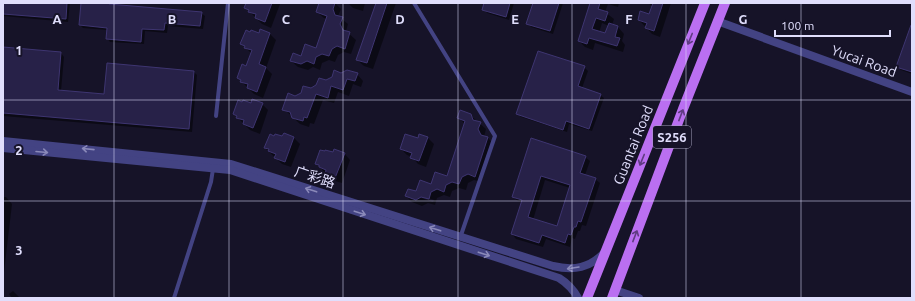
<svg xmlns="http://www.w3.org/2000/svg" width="915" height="301" viewBox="0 0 915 301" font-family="Ubuntu,'Noto Sans SC',sans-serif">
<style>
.shadow{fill:#0007;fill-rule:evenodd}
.building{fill:#272148;stroke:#3e3571;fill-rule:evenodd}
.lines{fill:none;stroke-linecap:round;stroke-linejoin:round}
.lane{stroke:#434383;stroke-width:4}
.street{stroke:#434383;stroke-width:8}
.primary{stroke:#ba6ff1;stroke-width:10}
.oneway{stroke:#603c82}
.oneway2{stroke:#8a89b9}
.grid{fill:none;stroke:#e0defc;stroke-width:1;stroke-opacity:0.55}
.labels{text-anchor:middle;stroke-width:4;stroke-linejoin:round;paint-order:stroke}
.shield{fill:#161328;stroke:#a3a1bc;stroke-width:1}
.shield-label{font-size:13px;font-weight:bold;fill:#e0defc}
.street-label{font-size:14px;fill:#e0defc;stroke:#161328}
.grid-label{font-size:13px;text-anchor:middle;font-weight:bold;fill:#e0defc;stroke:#161328;stroke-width:4;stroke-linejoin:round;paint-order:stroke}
</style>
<rect width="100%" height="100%" fill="#161328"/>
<!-- shadow -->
<g class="shadow">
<path d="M 3,3 L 70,3 L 68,22 L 3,16 Z"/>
<path d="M 82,3 L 112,3 L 112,5 L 201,13 L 205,16 L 203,29 L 168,26 L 167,33 L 145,31 L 144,44 L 110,42 L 107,38 L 108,30 L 83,28 L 80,25 Z"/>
<path d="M 247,3 L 279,3 L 280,4 L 271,28 L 262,24 L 246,8 Z"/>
<path d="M 317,3 L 335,3 L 341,9 L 338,16 L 348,24 L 346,31 L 356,40 L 351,54 L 344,52 L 338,55 L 335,62 L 329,60 L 322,63 L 320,70 L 313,67 L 308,70 L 298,67 L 291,61 L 317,49 L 327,19 L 324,18 L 317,12 L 320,4 Z"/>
<path d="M 348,3 L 365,3 L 363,11 L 353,8 Z"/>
<path d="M 377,3 L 396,3 L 373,69 L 364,66 L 357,60 Z"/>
<path d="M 486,3 L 514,3 L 509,20 L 487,13 L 484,9 Z"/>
<path d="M 534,3 L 563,3 L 553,34 L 531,27 L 528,23 Z"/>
<path d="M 591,3 L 619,3 L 618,7 L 608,4 L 605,12 L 614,19 L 612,25 L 618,27 L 624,34 L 622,41 L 625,45 L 623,52 L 595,43 L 593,50 L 585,47 L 579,41 ZM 602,23 L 609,26 L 606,35 L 599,33 Z"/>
<path d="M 648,3 L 671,3 L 660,37 L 652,34 L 639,20 L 650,15 L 653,7 Z"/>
<path d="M 912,25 L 912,74 L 901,70 L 897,67 Z"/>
<path d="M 261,30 L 270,34 L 276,40 L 266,68 L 272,74 L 263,98 L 254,94 L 238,78 L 247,67 L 252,54 L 242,44 L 259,34 Z"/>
<path d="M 3,48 L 61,53 L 64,57 L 61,91 L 105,95 L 194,72 L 197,75 L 192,132 L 3,116 Z"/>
<path d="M 584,67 L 588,71 L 582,88 L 600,95 L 604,98 L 592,131 L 569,124 L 567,132 L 521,117 L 518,114 Z"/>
<path d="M 342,74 L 357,74 L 363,81 L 361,87 L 353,84 L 349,96 L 338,92 L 334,103 L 323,100 L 314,124 L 310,123 L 309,127 L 300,124 L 284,109 L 295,97 Z"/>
<path d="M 251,104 L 262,104 L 268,110 L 260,134 L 250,130 L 234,114 Z"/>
<path d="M 470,115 L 486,129 L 484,137 L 488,138 L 494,144 L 481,182 L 474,180 L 468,183 L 466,190 L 459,188 L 452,191 L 450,197 L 444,195 L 437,198 L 435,205 L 428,203 L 422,206 L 412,202 L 406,196 L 447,177 L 465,124 L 459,118 ZM 422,196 L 434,200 L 433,202 L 422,198 Z"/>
<path d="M 420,135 L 428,138 L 434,144 L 426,167 L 418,164 L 412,157 L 407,155 L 401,149 L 418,140 Z"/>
<path d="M 275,137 L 294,138 L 300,144 L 291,167 L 282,164 L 265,148 Z"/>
<path d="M 532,140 L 585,157 L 590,161 L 585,175 L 595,179 L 600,183 L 586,226 L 582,225 L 580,231 L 578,231 L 575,239 L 572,238 L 570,247 L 546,239 L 543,247 L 516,239 L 512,234 L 522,202 L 518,201 L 513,197 ZM 545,180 L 570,188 L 558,227 L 533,220 Z"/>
<path d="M 344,153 L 350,160 L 342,183 L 332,180 L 316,163 L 334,154 Z"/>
<path d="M 3,197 L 6,197 L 12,204 L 4,272 Z"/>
<path d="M 13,291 L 20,298 L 12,298 L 9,294 Z"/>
</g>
<!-- building -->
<g class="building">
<path d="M 3,3 L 67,3 L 66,19 L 3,14 Z"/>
<path d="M 81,3 L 109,3 L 109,4 L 202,12 L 200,26 L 165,23 L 164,30 L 142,29 L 141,42 L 106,39 L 107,28 L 79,25 Z"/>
<path d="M 246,3 L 272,3 L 265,22 L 255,18 L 256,14 L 248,12 L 249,10 L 244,8 Z"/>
<path d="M 319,3 L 335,3 L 333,9 L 335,15 L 343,17 L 340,24 L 343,30 L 350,32 L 345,49 L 337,46 L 332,49 L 329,56 L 322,54 L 316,57 L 314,64 L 307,61 L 301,64 L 290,61 L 293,53 L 301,56 L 305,44 L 316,48 L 327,16 L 316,12 Z"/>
<path d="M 376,3 L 387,3 L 367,63 L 356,60 Z"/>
<path d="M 484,3 L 510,3 L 506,17 L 482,10 Z"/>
<path d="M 533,3 L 559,3 L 550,31 L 526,24 Z"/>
<path d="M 590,3 L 600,3 L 598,9 L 608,12 L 605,21 L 596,18 L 592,29 L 605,33 L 609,23 L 618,26 L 615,37 L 620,38 L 617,46 L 589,38 L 587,44 L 578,41 Z"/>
<path d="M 653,3 L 663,3 L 654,31 L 645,28 L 647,23 L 638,20 L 640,11 L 649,14 Z"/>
<path d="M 911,25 L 912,25 L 912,72 L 896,67 Z"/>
<path d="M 260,29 L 270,33 L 259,64 L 266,67 L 257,92 L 247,88 L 248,84 L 240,82 L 241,80 L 237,78 L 242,64 L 246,66 L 252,50 L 244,48 L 245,46 L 240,44 L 246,30 L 250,32 L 251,30 L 259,33 Z"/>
<path d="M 3,47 L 61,52 L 58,90 L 104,94 L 107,63 L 194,71 L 189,129 L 3,113 Z"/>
<path d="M 538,51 L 585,66 L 578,86 L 601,94 L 589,129 L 566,121 L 563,130 L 516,114 Z"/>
<path d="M 334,70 L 341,73 L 347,70 L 358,73 L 355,81 L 347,79 L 343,90 L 331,86 L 328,98 L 316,94 L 307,118 L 304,117 L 303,121 L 292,118 L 290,112 L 282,110 L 288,93 L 295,96 L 301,93 L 303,86 L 311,88 L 316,85 L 319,78 L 326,80 L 332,77 Z"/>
<path d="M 252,99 L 263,103 L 253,128 L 243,124 L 244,120 L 236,118 L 237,116 L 233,114 L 238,100 L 242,102 L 243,100 L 251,103 Z"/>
<path d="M 460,110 L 471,114 L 473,120 L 481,122 L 478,129 L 481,135 L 488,137 L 475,177 L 468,174 L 462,177 L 459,184 L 452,182 L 446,185 L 444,192 L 437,189 L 431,192 L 429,199 L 421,197 L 416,200 L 405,196 L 408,189 L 416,191 L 420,180 L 431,184 L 435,172 L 447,176 L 465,121 L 457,118 Z"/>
<path d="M 284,133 L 294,137 L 285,162 L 274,158 L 276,154 L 268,151 L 269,149 L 264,148 L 270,134 L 274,136 L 275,134 L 282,136 Z"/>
<path d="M 405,134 L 418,138 L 419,134 L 428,137 L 419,161 L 410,158 L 412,153 L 400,149 Z"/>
<path d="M 531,138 L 586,156 L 580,173 L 596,178 L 581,222 L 578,221 L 576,227 L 574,227 L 571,235 L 568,234 L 565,243 L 542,235 L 539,243 L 511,234 L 522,200 L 512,197 ZM 541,176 L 570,185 L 557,226 L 528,217 Z"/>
<path d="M 334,149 L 345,153 L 335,178 L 325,174 L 326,170 L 319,167 L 319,165 L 315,164 L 320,150 L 325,151 L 325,150 L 333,152 Z"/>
</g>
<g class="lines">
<!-- lane -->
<g class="lane">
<path d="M 414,3 L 495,136 L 460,238"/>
<path d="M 216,116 L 228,3"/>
<path d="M 174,298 L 211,182 L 213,169"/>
</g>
<!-- street -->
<g class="street">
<path d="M 717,21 L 912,92"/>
<path d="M 3,141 L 231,164 L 553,266 C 574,271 590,268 605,252"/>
<path d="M 3,148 L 230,170 L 559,278 C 567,283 573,289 578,298"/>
<path d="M 615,290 L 639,298"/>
</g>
<!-- primary -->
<g class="primary">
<path d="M 587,298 L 705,3"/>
<path d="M 612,298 L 683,109 L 725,3"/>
</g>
</g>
<!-- one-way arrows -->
<defs><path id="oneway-shaft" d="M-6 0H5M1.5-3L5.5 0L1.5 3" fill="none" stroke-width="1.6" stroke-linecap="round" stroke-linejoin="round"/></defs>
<g class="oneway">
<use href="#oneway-shaft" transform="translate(690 39) rotate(112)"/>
<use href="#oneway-shaft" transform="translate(681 115) rotate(-69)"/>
<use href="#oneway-shaft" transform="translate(642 160) rotate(112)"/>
<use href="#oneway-shaft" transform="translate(635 236) rotate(-69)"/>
</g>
<g class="oneway2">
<use href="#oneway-shaft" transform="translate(88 149) rotate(-174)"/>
<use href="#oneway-shaft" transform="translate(42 152) rotate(5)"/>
<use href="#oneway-shaft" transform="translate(311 190) rotate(-162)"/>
<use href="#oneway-shaft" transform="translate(360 213) rotate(18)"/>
<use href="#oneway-shaft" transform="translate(435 229) rotate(-162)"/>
<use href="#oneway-shaft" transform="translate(484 254) rotate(18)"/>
<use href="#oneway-shaft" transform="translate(573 268) rotate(171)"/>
</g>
<!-- grid -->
<path class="grid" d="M 114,3 L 114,298M 229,3 L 229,298M 343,3 L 343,298M 458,3 L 458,298M 572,3 L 572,298M 686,3 L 686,298M 801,3 L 801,298M 3,100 L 912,100M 3,201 L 912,201"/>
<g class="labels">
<!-- shield labels -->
<rect class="shield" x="653" y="126" width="38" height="22" rx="3"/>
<g class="shield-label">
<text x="672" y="142">S256</text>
</g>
<!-- street labels -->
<g class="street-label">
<text transform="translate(864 61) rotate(20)" y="5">Yucai Road</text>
<text transform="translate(633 145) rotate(-68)" y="5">Guantai Road</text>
<text transform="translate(315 177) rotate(18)" y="5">广彩路</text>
</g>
</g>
<g class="grid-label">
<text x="57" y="24">A</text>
<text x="172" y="24">B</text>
<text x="286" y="24">C</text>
<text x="400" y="24">D</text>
<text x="515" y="24">E</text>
<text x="629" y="24">F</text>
<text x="743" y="24">G</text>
<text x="19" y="55">1</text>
<text x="19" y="155">2</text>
<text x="19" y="255">3</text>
</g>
<!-- border -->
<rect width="915" height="301" fill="none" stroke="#e0defc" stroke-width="8"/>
<!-- scale -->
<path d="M775 30v6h115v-6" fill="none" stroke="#e0defc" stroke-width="2"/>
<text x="781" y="30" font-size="12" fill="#e0defc" stroke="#161328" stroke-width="3" paint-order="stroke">100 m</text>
</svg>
